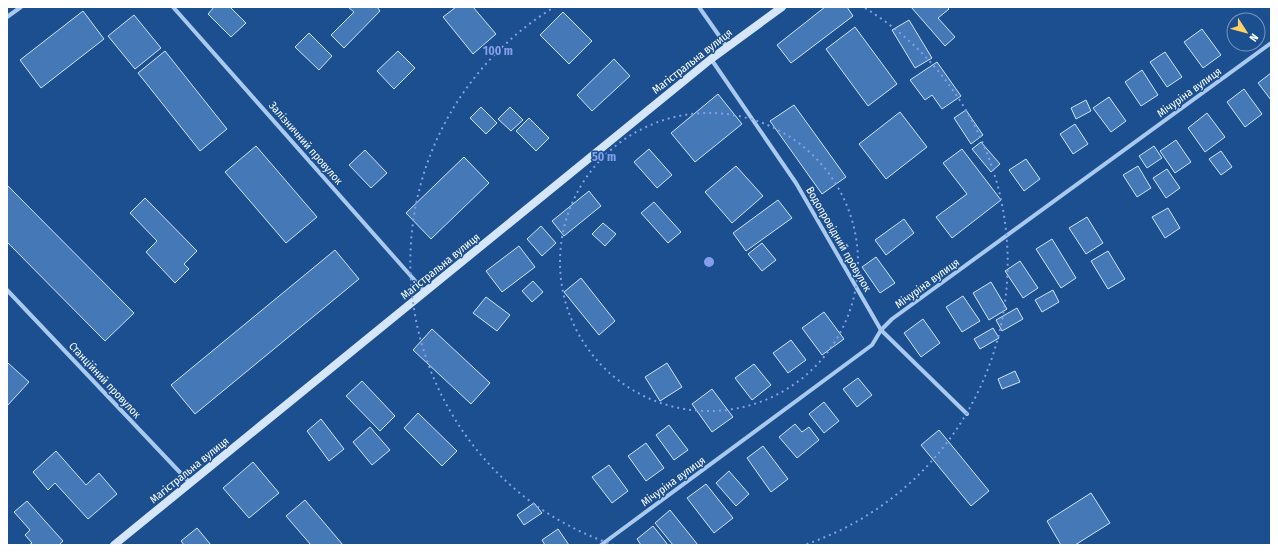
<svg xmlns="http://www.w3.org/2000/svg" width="1278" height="552" viewBox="0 0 1278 552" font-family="'Fira Sans Condensed',sans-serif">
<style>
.building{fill:#4478b7;stroke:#cfe3fa}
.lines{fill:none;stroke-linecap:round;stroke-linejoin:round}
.street{stroke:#a9c9ee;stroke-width:4}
.secondary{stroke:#d6e6fa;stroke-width:8}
.ring{fill:none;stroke:#839eea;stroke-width:2;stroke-dasharray:2 4}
.labels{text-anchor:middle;stroke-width:3;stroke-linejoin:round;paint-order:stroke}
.street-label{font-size:11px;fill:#fff;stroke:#1b4f8f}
.centre{fill:#839eea;stroke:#1b4f8f;stroke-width:2}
.ring-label{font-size:12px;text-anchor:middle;font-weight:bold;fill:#839eea;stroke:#1b4f8f;stroke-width:3;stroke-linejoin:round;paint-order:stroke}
</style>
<rect width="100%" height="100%" fill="#1b4f8f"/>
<!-- building -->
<g class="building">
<path d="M 214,7 L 230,7 L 246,23 L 231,37 L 208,14 Z"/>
<path d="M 348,7 L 377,7 L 380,11 L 344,48 L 331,35 L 354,12 Z"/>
<path d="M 456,7 L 473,7 L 496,34 L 473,54 L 443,17 Z"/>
<path d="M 825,7 L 847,7 L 853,16 L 791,63 L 777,45 Z"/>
<path d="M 911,7 L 947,7 L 949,9 L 938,18 L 955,37 L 945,46 Z"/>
<path d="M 83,11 L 104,39 L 41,88 L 20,60 Z"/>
<path d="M 563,12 L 592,41 L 569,64 L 540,35 Z"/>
<path d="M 134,15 L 161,48 L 135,69 L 108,36 Z"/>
<path d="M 909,20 L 932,58 L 915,68 L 892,30 Z"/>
<path d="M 855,27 L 897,84 L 868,106 L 826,49 Z"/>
<path d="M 1202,29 L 1221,55 L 1203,68 L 1184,42 Z"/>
<path d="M 309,33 L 332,56 L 319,70 L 295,47 Z"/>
<path d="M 165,51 L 227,129 L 200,151 L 138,73 Z"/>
<path d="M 398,51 L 415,68 L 394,89 L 377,71 Z"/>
<path d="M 1165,52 L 1182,77 L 1167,87 L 1150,62 Z"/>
<path d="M 614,59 L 630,76 L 592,111 L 577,95 Z"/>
<path d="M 937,62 L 961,96 L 942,109 L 932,95 L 925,100 L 910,80 Z"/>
<path d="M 1142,70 L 1158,95 L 1141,106 L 1125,82 Z"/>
<path d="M 1271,73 L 1271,100 L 1258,83 Z"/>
<path d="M 1244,89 L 1262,114 L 1245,127 L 1227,102 Z"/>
<path d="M 718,94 L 742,124 L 695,162 L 671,133 Z"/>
<path d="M 1109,97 L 1126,121 L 1111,132 L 1093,108 Z"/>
<path d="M 1086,100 L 1091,111 L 1076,119 L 1071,108 Z"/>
<path d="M 794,105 L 846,177 L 822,194 L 770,121 Z"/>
<path d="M 481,107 L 497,123 L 486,134 L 470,118 Z"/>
<path d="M 510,107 L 523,120 L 511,131 L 498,119 Z"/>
<path d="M 966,110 L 983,135 L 971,144 L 954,118 Z"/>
<path d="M 900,112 L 927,147 L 886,179 L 859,144 Z"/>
<path d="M 1207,113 L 1225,137 L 1205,152 L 1188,128 Z"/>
<path d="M 529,118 L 549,138 L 536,151 L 516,131 Z"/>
<path d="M 1075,124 L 1088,144 L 1073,154 L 1060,134 Z"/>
<path d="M 1176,140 L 1191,162 L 1175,173 L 1160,151 Z"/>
<path d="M 981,142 L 1000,164 L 991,172 L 972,149 Z"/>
<path d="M 256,146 L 317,217 L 286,243 L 225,172 Z"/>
<path d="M 1154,146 L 1162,158 L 1147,168 L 1139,156 Z"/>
<path d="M 649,149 L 672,175 L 657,188 L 634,162 Z"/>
<path d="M 962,149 L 1001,200 L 952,238 L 936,217 L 967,194 L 943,163 Z"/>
<path d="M 365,150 L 387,173 L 371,188 L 349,165 Z"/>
<path d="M 1221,151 L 1232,167 L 1221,175 L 1209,159 Z"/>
<path d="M 464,157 L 489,183 L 431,239 L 406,213 Z"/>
<path d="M 1026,159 L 1040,179 L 1024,191 L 1009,170 Z"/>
<path d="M 736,166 L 763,196 L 732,223 L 705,192 Z"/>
<path d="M 1138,166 L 1151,188 L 1137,197 L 1123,175 Z"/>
<path d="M 1167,169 L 1180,188 L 1166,198 L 1153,178 Z"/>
<path d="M 7,185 L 134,313 L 105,341 L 7,242 Z"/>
<path d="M 589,191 L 601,206 L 564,236 L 552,221 Z"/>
<path d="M 145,198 L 197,251 L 184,264 L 189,269 L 175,283 L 146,252 L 157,241 L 130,213 Z"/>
<path d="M 778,200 L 792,218 L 746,251 L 733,233 Z"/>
<path d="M 654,202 L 681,232 L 668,243 L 641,213 Z"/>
<path d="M 1168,208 L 1180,228 L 1165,238 L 1152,217 Z"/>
<path d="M 1087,217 L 1103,243 L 1086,254 L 1069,228 Z"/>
<path d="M 904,219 L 914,233 L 886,255 L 875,240 Z"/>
<path d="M 603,223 L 616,234 L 605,246 L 592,234 Z"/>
<path d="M 541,226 L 556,243 L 542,256 L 527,239 Z"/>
<path d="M 1052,239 L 1076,278 L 1061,288 L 1036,249 Z"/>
<path d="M 762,243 L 776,260 L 762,271 L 748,254 Z"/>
<path d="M 519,246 L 535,267 L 502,292 L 486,271 Z"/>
<path d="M 335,250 L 359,279 L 195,414 L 171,385 Z"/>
<path d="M 1108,251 L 1125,279 L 1108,289 L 1091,261 Z"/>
<path d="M 876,257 L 895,283 L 880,293 L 862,267 Z"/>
<path d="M 1020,261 L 1038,288 L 1023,298 L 1005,271 Z"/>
<path d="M 581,278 L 615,321 L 599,335 L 564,292 Z"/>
<path d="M 533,281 L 543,292 L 532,302 L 522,291 Z"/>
<path d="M 991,282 L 1007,309 L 989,320 L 973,293 Z"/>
<path d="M 1053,290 L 1059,302 L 1042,312 L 1035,300 Z"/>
<path d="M 963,296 L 980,321 L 962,332 L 946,307 Z"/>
<path d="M 486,297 L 510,315 L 497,331 L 473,313 Z"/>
<path d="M 1017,308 L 1023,319 L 1002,331 L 996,320 Z"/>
<path d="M 824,312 L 844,339 L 822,355 L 802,328 Z"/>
<path d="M 923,319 L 940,343 L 921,357 L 904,333 Z"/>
<path d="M 993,328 L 999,338 L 980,349 L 974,339 Z"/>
<path d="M 432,329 L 490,383 L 471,404 L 413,350 Z"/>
<path d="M 791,340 L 806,360 L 788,373 L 773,353 Z"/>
<path d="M 8,363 L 29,382 L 7,406 L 7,364 Z"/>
<path d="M 667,363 L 682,387 L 660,401 L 645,377 Z"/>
<path d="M 754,364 L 771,385 L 752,400 L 735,378 Z"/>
<path d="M 1015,371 L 1020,382 L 1002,389 L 998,379 Z"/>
<path d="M 858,378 L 872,395 L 857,407 L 843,389 Z"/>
<path d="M 362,381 L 395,416 L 380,431 L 346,396 Z"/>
<path d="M 712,389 L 733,417 L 712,432 L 692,404 Z"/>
<path d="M 824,402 L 839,421 L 824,433 L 809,414 Z"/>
<path d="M 418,413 L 457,451 L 442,466 L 404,428 Z"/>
<path d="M 321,419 L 344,449 L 329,461 L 307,431 Z"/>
<path d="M 795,424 L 802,432 L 809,427 L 819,440 L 797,458 L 779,437 Z"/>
<path d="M 669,425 L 688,450 L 674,460 L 656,435 Z"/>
<path d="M 370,427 L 390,450 L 372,465 L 353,442 Z"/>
<path d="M 939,430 L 989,491 L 971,506 L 921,445 Z"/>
<path d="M 646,443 L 664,468 L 646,481 L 628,456 Z"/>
<path d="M 763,446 L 788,479 L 771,492 L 747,458 Z"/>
<path d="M 56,451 L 86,485 L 99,473 L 117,494 L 88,519 L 55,483 L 48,490 L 33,472 Z"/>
<path d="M 253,462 L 279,493 L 249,518 L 223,488 Z"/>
<path d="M 609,465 L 628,491 L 612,503 L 592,477 Z"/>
<path d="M 729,471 L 749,494 L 736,506 L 716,483 Z"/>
<path d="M 706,484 L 733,518 L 714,533 L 687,498 Z"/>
<path d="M 1091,493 L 1110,523 L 1075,545 L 1061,545 L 1047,521 Z"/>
<path d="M 305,500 L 343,545 L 311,545 L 286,516 Z"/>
<path d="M 27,501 L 63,541 L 59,545 L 29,545 L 32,543 L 25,535 L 30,530 L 14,512 Z"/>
<path d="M 534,503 L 542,513 L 524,525 L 517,515 Z"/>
<path d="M 670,510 L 698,545 L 673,545 L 655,523 Z"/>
<path d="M 653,526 L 668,545 L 641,545 L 637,539 Z"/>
<path d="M 197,528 L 211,545 L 184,545 L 181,541 Z"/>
<path d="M 558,529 L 569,545 L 545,545 L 542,540 Z"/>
</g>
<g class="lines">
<!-- street -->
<g class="street">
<path d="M 173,7 L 425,292"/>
<path d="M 699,7 L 727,47"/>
<path d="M 7,17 L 21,7"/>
<path d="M 711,59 L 796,183 L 881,330 L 967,414"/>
<path d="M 7,290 L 190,483"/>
<path d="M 601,545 L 872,345 L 881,330 L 892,319 L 1271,43"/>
</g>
<!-- secondary -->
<path class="secondary" d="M 114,545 L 711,59 L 782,7"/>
</g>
<!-- distance rings -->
<g class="ring">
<circle cx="709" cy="262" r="149"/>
<path d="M614 545A298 298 0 0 1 553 8M865 8A298 298 0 0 1 804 545"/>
</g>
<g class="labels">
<!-- street labels -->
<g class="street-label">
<text transform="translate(692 61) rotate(-38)" y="4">Магістральна вулиця</text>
<text transform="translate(1189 92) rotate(-36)" y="4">Мічуріна вулиця</text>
<text transform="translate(306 143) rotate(49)" y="4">Залізничний провулок</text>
<text transform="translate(839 239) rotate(60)" y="4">Водопровідний провулок</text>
<text transform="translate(440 266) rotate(-39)" y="4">Магістральна вулиця</text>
<text transform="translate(927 283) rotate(-36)" y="4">Мічуріна вулиця</text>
<text transform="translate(105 380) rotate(47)" y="4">Станційний провулок</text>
<text transform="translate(189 470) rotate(-39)" y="4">Магістральна вулиця</text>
<text transform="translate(673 481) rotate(-36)" y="4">Мічуріна вулиця</text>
</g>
</g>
<circle cx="709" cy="262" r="6" class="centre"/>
<g class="ring-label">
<text x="498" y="55">100 m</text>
<text x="604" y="161">50 m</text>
</g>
<!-- border -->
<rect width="1278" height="552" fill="none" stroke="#ffffff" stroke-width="16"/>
<!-- north arrow -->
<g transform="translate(1246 32) rotate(126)"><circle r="19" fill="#1b4f8f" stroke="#7695bc"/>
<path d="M0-3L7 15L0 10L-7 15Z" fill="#ffd166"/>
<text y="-6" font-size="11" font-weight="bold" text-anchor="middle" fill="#ffffff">N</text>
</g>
</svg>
